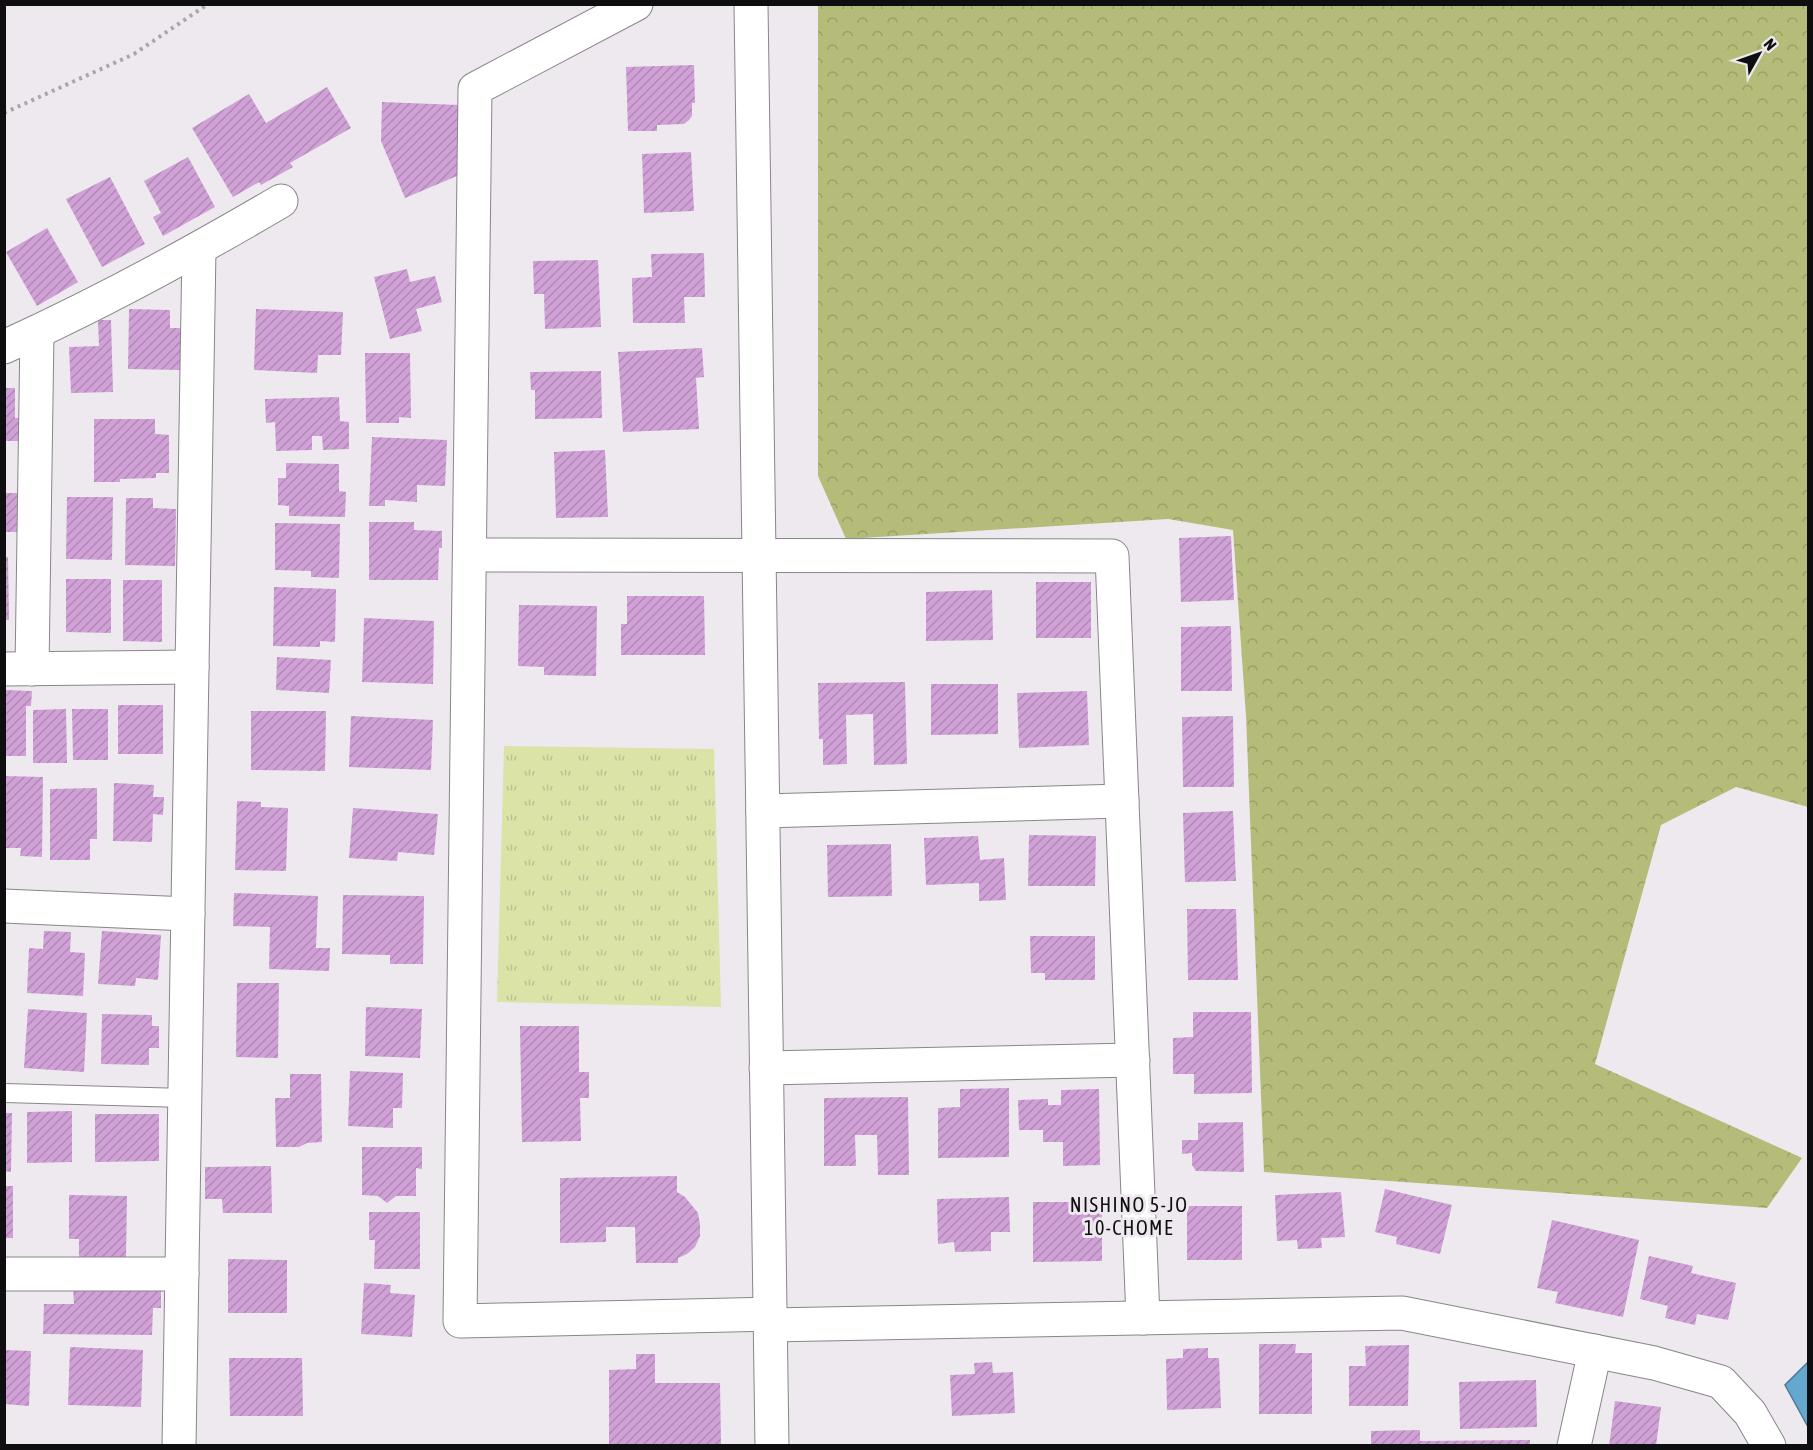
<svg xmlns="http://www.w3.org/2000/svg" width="1813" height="1450" viewBox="0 0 1813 1450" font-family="'Asap Condensed',sans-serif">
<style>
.grass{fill:url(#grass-tufts)}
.forest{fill:url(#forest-crowns)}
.water{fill:#65a8cf;stroke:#4b7a95;stroke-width:1.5}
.building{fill:url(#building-hatch)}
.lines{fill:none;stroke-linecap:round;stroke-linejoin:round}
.lane-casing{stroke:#89858a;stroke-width:20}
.street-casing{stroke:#89858a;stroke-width:35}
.path{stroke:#a9a5aa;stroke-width:4;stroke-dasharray:3 4.5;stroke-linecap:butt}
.lane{stroke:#fff;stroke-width:18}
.street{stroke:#fff;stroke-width:33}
.labels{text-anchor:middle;stroke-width:6;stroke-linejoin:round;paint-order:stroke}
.neighbourhood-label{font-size:20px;letter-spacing:1.5px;fill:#0e0d0f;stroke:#eee9ef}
</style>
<defs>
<pattern id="grass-tufts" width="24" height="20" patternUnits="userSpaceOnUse" patternTransform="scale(1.5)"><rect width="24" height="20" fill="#dce3a7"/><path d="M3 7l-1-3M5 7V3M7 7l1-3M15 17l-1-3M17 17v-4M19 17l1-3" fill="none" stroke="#bcc28f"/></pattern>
<pattern id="forest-crowns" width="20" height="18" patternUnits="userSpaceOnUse" patternTransform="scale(1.5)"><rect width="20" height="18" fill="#b5bc79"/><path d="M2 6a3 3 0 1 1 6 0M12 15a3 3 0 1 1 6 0" fill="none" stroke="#9aa067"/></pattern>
<pattern id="building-hatch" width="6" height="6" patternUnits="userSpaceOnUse" patternTransform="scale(1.5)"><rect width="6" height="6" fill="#cfa1d6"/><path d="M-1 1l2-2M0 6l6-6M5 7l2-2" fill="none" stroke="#b189b6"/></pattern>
</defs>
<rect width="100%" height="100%" fill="#eee9ef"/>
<!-- grass -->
<path class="grass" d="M 504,746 L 714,749 L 721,1007 L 497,1002 Z"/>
<!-- forest -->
<path class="forest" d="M 818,5 L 1808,5 L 1808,807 L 1736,787 L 1661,825 L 1595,1064 L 1802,1158 L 1767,1208 L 1264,1172 L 1246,716 L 1233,530 L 1168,519 L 846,539 L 818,476 Z"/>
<!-- water -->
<path class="water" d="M 1808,1362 L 1808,1427 L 1785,1385 Z"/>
<!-- building -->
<g class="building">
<path d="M 694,65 L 695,103 L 692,103 L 692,116 L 689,120 L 684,124 L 657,125 L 657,131 L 628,131 L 626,67 Z"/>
<path d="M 327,87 L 351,128 L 290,163 L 293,167 L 261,185 L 259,182 L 233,197 L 192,128 L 249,94 L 266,123 Z"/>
<path d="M 382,102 L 459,105 L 457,176 L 405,198 L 381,141 Z"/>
<path d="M 691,152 L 694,211 L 644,213 L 642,154 Z"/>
<path d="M 188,157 L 215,207 L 163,236 L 153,217 L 161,213 L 144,181 Z"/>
<path d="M 110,177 L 145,244 L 102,267 L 66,199 Z"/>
<path d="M 47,228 L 78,282 L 37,306 L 6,252 Z"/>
<path d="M 704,253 L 705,297 L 684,297 L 685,323 L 633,323 L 632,278 L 652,277 L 651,254 Z"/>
<path d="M 598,260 L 601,327 L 545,329 L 544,294 L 534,294 L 533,261 Z"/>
<path d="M 407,269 L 410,282 L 435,276 L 442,302 L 416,309 L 422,331 L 390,339 L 374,277 Z"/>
<path d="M 129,309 L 170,310 L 170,328 L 183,328 L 182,370 L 128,369 Z"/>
<path d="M 256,309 L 343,312 L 341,355 L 318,355 L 317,373 L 254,370 Z"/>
<path d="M 98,320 L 111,320 L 113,392 L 71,393 L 69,347 L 99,346 Z"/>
<path d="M 702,348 L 704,377 L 696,378 L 699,429 L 623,432 L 618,352 Z"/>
<path d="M 365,353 L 410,353 L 411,418 L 399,417 L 399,423 L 366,423 Z"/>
<path d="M 601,371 L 602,418 L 535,419 L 535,390 L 531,390 L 530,372 Z"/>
<path d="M 4,388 L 15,388 L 15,418 L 23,418 L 24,441 L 4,441 Z"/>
<path d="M 339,397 L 340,421 L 349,422 L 349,449 L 323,450 L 322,436 L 312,436 L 312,450 L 276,451 L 275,422 L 266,423 L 265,399 Z"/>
<path d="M 94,419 L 155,419 L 155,434 L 169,435 L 169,473 L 156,473 L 156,478 L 120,479 L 120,482 L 94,482 Z"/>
<path d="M 372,437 L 447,440 L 445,486 L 417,485 L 417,502 L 385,500 L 385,506 L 369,506 Z"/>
<path d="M 605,450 L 608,517 L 556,518 L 554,452 Z"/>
<path d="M 286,463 L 339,464 L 339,491 L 346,492 L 345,517 L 289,516 L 289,506 L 278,505 L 278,478 L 286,478 Z"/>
<rect x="4" y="493" width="14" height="39"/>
<path d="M 67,497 L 113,497 L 112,560 L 66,559 Z"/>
<path d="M 126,498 L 153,498 L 153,508 L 176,509 L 175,566 L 125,565 Z"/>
<path d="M 369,522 L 414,522 L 414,530 L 442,531 L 442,548 L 439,548 L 438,580 L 369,580 Z"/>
<path d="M 275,523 L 340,524 L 339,578 L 311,577 L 311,571 L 275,570 Z"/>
<path d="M 1231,536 L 1234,600 L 1181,602 L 1179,538 Z"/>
<path d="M 4,557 L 8,557 L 9,620 L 4,620 Z"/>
<path d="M 66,579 L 111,579 L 111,633 L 66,632 Z"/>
<path d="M 123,580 L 162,580 L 162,642 L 123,641 Z"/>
<rect x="1036" y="582" width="55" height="56"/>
<path d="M 274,587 L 336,589 L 335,642 L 320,641 L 320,647 L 273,646 Z"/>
<path d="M 992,590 L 993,640 L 926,641 L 926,592 Z"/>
<path d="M 627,596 L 704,596 L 705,655 L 621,655 L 621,624 L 627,624 Z"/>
<path d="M 519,605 L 597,606 L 596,676 L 544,675 L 544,667 L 518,666 Z"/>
<path d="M 364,618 L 434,621 L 433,684 L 362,682 Z"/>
<path d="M 1231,626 L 1232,691 L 1181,691 L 1181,627 Z"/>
<path d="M 277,657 L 331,660 L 329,693 L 276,690 Z"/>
<path d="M 905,682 L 907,764 L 874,765 L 873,714 L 846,715 L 847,764 L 823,765 L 823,739 L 819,739 L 818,683 Z"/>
<path d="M 931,684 L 998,684 L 998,734 L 931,735 Z"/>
<path d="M 4,690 L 32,691 L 31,706 L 26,706 L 26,756 L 4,756 Z"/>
<path d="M 1087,691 L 1089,745 L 1019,748 L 1017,693 Z"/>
<rect x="118" y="705" width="45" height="49"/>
<path d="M 66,709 L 67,763 L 33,763 L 33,710 Z"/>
<path d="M 72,709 L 108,709 L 108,760 L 73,760 Z"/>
<path d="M 251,711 L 326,711 L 325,771 L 251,770 Z"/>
<path d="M 351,716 L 433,720 L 431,770 L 349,767 Z"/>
<path d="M 1233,716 L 1234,787 L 1183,787 L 1182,717 Z"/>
<path d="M 4,776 L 43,777 L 42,857 L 20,856 L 21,848 L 4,848 Z"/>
<path d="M 114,783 L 154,785 L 153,797 L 164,797 L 163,815 L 153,814 L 152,842 L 113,841 Z"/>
<path d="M 97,788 L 97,839 L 90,839 L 90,860 L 50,860 L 50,789 Z"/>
<path d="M 237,801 L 261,802 L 261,807 L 288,808 L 286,871 L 235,870 Z"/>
<path d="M 353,808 L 438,814 L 434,855 L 398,852 L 397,861 L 349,858 Z"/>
<path d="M 1233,811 L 1236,881 L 1185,882 L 1183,813 Z"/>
<path d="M 1029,835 L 1096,836 L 1095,886 L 1028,886 Z"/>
<path d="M 978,836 L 980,860 L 1004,858 L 1006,900 L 979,901 L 979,883 L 926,885 L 924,838 Z"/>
<path d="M 891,844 L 892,896 L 828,897 L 827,845 Z"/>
<path d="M 234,893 L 318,896 L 316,948 L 330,948 L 329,971 L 269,969 L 270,927 L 233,926 Z"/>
<path d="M 343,895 L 424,896 L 423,964 L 390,964 L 390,955 L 342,954 Z"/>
<path d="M 1187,909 L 1236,909 L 1238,980 L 1188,980 Z"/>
<path d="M 44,931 L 71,932 L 70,952 L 85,953 L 83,996 L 27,993 L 29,948 L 43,949 Z"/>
<path d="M 102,931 L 161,935 L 158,980 L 136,978 L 135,986 L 98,984 Z"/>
<path d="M 1030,936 L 1095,936 L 1095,980 L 1045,980 L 1045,973 L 1031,973 Z"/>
<path d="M 237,983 L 279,983 L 278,1058 L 236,1057 Z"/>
<path d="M 366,1007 L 422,1009 L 420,1058 L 365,1056 Z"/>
<path d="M 28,1009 L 87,1013 L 84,1072 L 24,1068 Z"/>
<path d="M 1193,1012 L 1251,1012 L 1252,1093 L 1194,1094 L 1194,1074 L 1173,1074 L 1173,1038 L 1193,1037 Z"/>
<path d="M 102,1014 L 152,1015 L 152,1026 L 159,1026 L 159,1048 L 149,1048 L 149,1065 L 101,1064 Z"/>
<path d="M 520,1026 L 579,1026 L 579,1072 L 589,1072 L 589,1098 L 580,1098 L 581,1141 L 522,1142 Z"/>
<path d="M 350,1071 L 403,1073 L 402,1108 L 393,1108 L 393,1128 L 348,1126 Z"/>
<path d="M 290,1074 L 321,1074 L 322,1142 L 307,1143 L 299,1147 L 276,1147 L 275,1098 L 290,1098 Z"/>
<path d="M 1009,1088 L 1009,1157 L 938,1158 L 938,1108 L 960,1107 L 960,1089 Z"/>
<path d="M 1099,1089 L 1100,1165 L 1063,1166 L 1063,1142 L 1043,1142 L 1043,1130 L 1019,1130 L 1018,1100 L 1048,1099 L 1048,1105 L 1061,1105 L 1061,1090 Z"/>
<path d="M 908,1097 L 909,1175 L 878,1175 L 877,1135 L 855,1135 L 856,1166 L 824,1166 L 824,1098 Z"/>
<path d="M 72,1111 L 72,1162 L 27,1163 L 27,1112 Z"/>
<path d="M 4,1113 L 12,1113 L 11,1172 L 4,1171 Z"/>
<path d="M 95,1114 L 159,1114 L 159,1161 L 95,1162 Z"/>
<path d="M 1243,1122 L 1244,1172 L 1196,1171 L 1192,1165 L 1192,1153 L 1182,1154 L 1182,1140 L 1198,1140 L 1198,1123 Z"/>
<path d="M 362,1147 L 422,1147 L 422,1169 L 416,1168 L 416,1196 L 396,1196 L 387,1203 L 378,1196 L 362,1195 Z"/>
<path d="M 271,1166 L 272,1213 L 223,1213 L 222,1199 L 205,1199 L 205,1167 Z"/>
<path d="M 677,1176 L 677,1192 L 685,1197 L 698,1213 L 700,1225 L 700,1236 L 695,1247 L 687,1254 L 678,1258 L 678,1263 L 636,1263 L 635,1227 L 606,1227 L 606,1242 L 560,1243 L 560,1178 Z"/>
<rect x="4" y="1186" width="9" height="52"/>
<path d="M 1385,1189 L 1452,1205 L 1440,1254 L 1396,1244 L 1397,1237 L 1375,1232 Z"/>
<path d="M 1341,1192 L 1345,1237 L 1321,1238 L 1322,1248 L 1298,1249 L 1297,1240 L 1277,1241 L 1275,1195 Z"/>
<path d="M 69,1195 L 127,1196 L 126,1258 L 79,1257 L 79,1239 L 69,1239 Z"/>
<path d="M 1009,1197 L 1010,1232 L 991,1232 L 991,1251 L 955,1252 L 954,1242 L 938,1244 L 937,1199 Z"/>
<path d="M 1033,1202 L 1102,1202 L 1102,1261 L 1033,1262 Z"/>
<rect x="1187" y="1206" width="55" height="54"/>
<path d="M 369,1212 L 420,1212 L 420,1269 L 374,1269 L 375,1240 L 369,1240 Z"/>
<path d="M 1552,1220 L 1639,1240 L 1623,1317 L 1555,1303 L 1558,1292 L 1537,1288 Z"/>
<path d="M 1649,1256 L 1693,1266 L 1691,1273 L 1736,1283 L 1728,1320 L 1697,1314 L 1695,1325 L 1665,1318 L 1668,1306 L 1640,1299 Z"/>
<path d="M 228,1259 L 287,1260 L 287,1313 L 228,1313 Z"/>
<path d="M 364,1283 L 391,1285 L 390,1293 L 415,1295 L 412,1337 L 361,1334 Z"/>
<path d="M 73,1288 L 161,1289 L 161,1308 L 153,1308 L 152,1335 L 43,1334 L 44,1304 L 74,1304 Z"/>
<path d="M 1259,1344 L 1296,1344 L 1295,1353 L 1312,1353 L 1312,1414 L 1259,1414 Z"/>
<path d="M 1409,1345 L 1408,1406 L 1349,1406 L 1349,1366 L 1366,1366 L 1365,1346 Z"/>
<path d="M 70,1347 L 143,1350 L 141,1407 L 68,1405 Z"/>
<path d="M 1208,1348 L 1208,1358 L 1219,1358 L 1221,1408 L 1167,1410 L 1166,1359 L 1183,1358 L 1183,1349 Z"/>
<path d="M 4,1350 L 31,1351 L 29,1406 L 4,1404 Z"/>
<path d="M 636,1354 L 655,1354 L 655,1383 L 720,1383 L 721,1444 L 609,1444 L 609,1370 L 636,1369 Z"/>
<path d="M 229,1358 L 302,1358 L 303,1416 L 230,1416 Z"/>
<path d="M 992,1362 L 993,1373 L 1013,1372 L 1015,1413 L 952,1416 L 950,1375 L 975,1374 L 974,1363 Z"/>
<path d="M 1536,1380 L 1537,1427 L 1460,1429 L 1459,1382 Z"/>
<path d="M 1615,1401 L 1661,1407 L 1656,1446 L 1609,1446 Z"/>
<path d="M 1420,1430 L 1420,1441 L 1530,1440 L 1530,1446 L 1371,1446 L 1371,1431 Z"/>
</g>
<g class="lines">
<!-- lane casing -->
<g class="lane-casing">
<path id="lane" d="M 4,1093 L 185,1098"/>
</g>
<!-- street casing -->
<g class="street-casing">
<g id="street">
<path d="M 636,4 L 475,89 L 460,1321 L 771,1314"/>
<path d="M 751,4 L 772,1446"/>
<path d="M 4,347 C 99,304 191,254 281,201"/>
<path d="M 470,555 L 1112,556 L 1143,1318"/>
<path d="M 4,669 L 192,667"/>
<path d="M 32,669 L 37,332"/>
<path d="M 763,811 L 1122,801"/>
<path d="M 4,906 L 188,914"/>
<path d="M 766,1068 L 1133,1060"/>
<path d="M 4,1274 L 182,1274"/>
<path d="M 770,1325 L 1402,1313 L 1654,1363 L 1721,1382 L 1750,1413 L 1769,1446"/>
<path d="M 179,1446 L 199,249"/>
<path d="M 1574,1446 L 1595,1351"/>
</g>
</g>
<!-- path -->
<path class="path" d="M 4,113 L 134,54 L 208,4"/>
<!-- lane -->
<use href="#lane" class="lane"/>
<!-- street -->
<use href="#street" class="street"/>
</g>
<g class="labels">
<!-- neighbourhood labels -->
<g class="neighbourhood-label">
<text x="1129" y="1212">NISHINO 5-JO<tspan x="1129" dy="23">10-CHOME</tspan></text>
</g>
</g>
<!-- border -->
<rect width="1813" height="1450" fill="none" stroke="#0e0d0f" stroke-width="12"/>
<!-- north arrow -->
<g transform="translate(1759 54) rotate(50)" stroke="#eee9ef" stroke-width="4.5" paint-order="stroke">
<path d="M0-4.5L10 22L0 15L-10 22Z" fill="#0e0d0f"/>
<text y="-9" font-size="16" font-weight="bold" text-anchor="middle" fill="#0e0d0f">N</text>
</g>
</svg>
